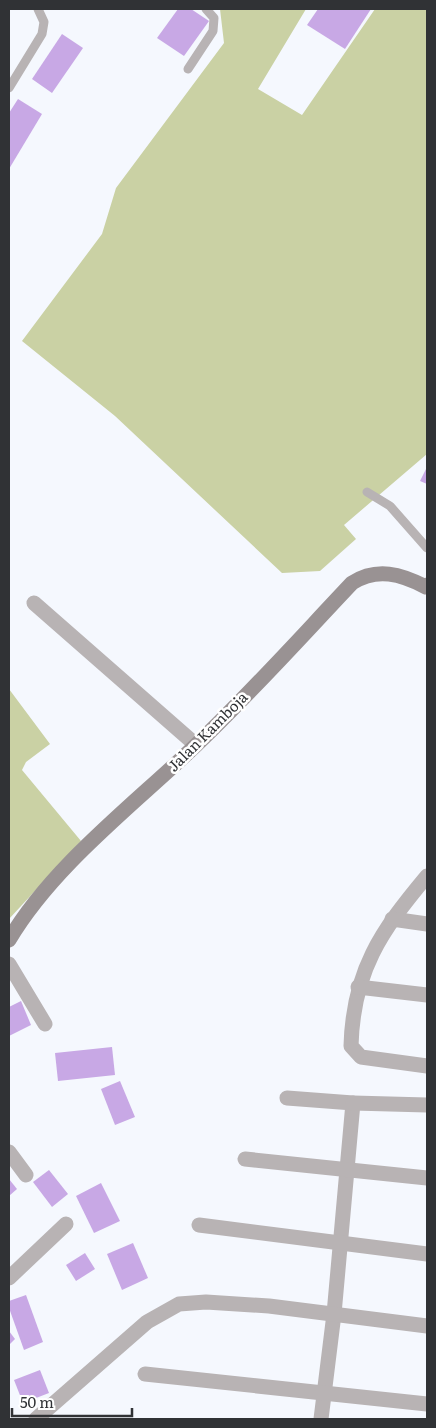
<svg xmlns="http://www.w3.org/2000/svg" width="436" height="1428" viewBox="0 0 436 1428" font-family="Literata,serif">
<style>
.green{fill:#cad1a4}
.building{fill:#c8a8e5}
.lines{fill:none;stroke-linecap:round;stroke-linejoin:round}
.lane{stroke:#b8b3b4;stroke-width:9}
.street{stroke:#b8b3b4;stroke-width:15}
.secondary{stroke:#999293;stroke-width:15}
.labels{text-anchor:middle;stroke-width:5;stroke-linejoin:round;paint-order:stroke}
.street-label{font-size:15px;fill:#303235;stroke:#fff}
</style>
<rect width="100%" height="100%" fill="#f5f8fe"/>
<!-- green -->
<g class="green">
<path d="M 220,9 L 306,9 L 258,89 L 302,115 L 375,9 L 427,9 L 427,454 L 344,525 L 356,539 L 320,571 L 282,573 L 115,416 L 22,341 L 102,234 L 116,188 L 224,43 Z"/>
<path d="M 9,689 L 50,744 L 26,762 L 22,770 L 81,841 L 9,919 Z"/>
</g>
<!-- building -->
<g class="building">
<path d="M 178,9 L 191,9 L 209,21 L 184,56 L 157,38 Z"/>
<path d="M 318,9 L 371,9 L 345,49 L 307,25 Z"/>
<path d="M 62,34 L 83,48 L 52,93 L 32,79 Z"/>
<path d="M 18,99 L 42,114 L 9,169 L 9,113 Z"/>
<path d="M 427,467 L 427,484 L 420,481 Z"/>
<path d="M 21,1001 L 31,1025 L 9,1036 L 9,1007 Z"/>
<path d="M 112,1047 L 115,1075 L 58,1081 L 55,1053 Z"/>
<path d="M 120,1081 L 135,1117 L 115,1125 L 101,1089 Z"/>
<path d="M 49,1170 L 68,1194 L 52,1207 L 33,1182 Z"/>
<path d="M 9,1179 L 17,1189 L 9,1196 Z"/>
<path d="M 101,1183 L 120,1221 L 94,1233 L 76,1196 Z"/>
<path d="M 133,1243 L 148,1278 L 122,1290 L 107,1254 Z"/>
<path d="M 85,1253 L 95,1269 L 76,1281 L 66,1265 Z"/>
<path d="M 26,1295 L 43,1342 L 24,1350 L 9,1308 L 9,1301 Z"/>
<path d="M 9,1331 L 15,1339 L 9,1345 Z"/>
<path d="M 40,1370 L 49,1393 L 23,1403 L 14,1380 Z"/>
</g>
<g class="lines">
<!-- lane -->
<g class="lane">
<path d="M 188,69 L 213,31 L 214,18 L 206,9"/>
<path d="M 9,88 L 42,34 L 44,22 L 38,9"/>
<path d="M 367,492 L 390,506 L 427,548"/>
</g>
<!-- street -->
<g class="street">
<path d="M 34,603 L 196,745"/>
<path d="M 427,876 C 381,931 353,971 351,1046 L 361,1057 L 427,1066"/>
<path d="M 392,919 L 427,924"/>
<path d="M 9,964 L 45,1024"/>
<path d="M 358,987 L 427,995"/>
<path d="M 287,1098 L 353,1103 L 334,1314 L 321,1419"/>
<path d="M 353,1103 L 427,1105"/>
<path d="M 9,1152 L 26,1175"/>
<path d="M 245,1159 L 427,1178"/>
<path d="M 199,1225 L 427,1254"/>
<path d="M 9,1278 L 66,1224"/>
<path d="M 145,1374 L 427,1404"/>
<path d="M 36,1419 L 147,1322 L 179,1304 L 206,1302 L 269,1306 L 427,1326"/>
</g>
<!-- secondary -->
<path class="secondary" d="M 9,940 C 52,867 132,806 194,747 C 249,695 300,638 352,583 C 377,567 401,574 426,587 L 427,585"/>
</g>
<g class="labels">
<!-- street labels -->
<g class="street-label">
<text transform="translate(208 732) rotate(-45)" y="5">Jalan Kamboja</text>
</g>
</g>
<!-- border -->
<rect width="436" height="1428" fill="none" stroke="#303235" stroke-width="20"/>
<!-- scale -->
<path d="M12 1408v8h120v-8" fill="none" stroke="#303235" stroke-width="2.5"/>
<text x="20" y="1408" font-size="15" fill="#303235" stroke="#ffffff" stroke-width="4" paint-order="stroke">50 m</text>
</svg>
